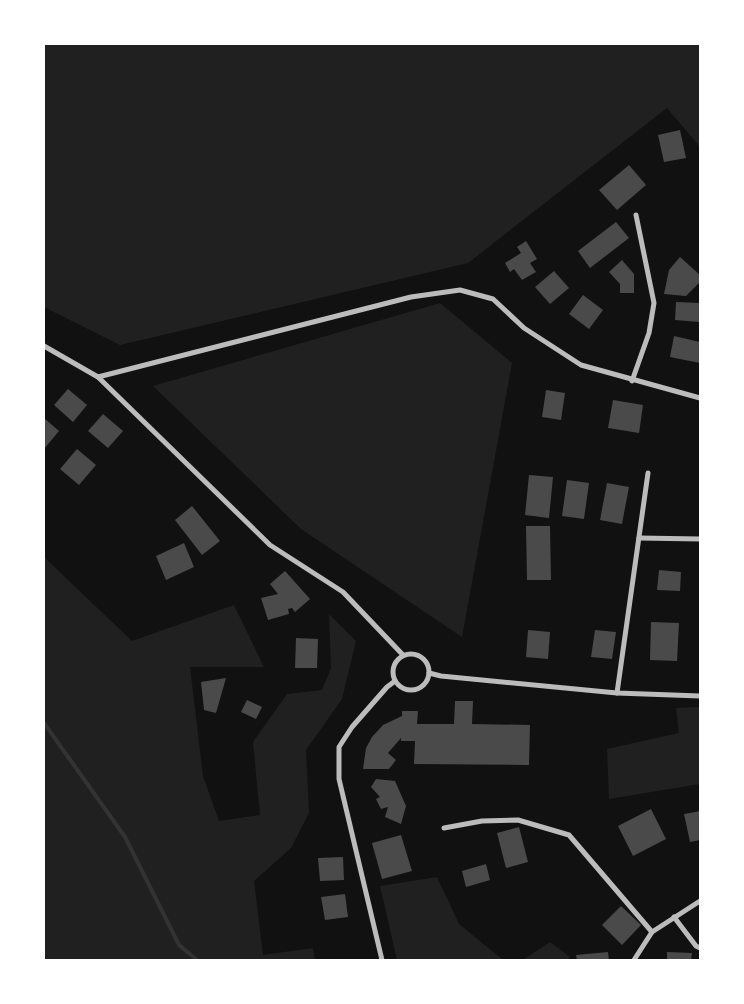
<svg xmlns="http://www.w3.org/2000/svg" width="744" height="1004" viewBox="0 0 744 1004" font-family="Signika,sans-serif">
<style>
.green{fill:#202020}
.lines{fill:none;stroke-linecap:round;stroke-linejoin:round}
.stream{stroke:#333;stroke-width:4}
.building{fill:#4a4a4a}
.minor{stroke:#bcbcbc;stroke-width:5}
</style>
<rect width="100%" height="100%" fill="#111"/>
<!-- green -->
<g class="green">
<path d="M 44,44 L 700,44 L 700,147 L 667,108 L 468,263 L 120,345 L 44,307 Z"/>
<path d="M 440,303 L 512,363 L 462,637 L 301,529 L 153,386 Z"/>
<path d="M 44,557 L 132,641 L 234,605 L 264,667 L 190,667 L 203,776 L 219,821 L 260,815 L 253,742 L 287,694 L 322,690 L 331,668 L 329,614 L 356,641 L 342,699 L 306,750 L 309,813 L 291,848 L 254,881 L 263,955 L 313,948 L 315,960 L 44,960 Z"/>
<path d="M 700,707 L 700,784 L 609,799 L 607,749 L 679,733 L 676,708 Z"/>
<path d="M 437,877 L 459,924 L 503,960 L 397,960 L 380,886 Z"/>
<path d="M 550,942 L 570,957 L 567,960 L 523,960 Z"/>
</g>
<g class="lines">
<!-- stream -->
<path class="stream" d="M 44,723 L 125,837 L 179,945 L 197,960"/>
</g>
<!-- building -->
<g class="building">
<path d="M 680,130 L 686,158 L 664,162 L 658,135 Z"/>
<path d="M 629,165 L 646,185 L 617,210 L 599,190 Z"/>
<path d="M 616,222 L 629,238 L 590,268 L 578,251 Z"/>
<path d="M 526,241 L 537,259 L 530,263 L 536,272 L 522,280 L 514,269 L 510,272 L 505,263 L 521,253 L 517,247 Z"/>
<path d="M 680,257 L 700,275 L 700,282 L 686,296 L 664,294 L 669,270 Z"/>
<path d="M 622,260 L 634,274 L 634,293 L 620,293 L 620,284 L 609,272 Z"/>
<path d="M 554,271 L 569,288 L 550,304 L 535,287 Z"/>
<path d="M 583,295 L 603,310 L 589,329 L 569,314 Z"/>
<path d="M 676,302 L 700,303 L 700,322 L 675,320 Z"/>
<path d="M 674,336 L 700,342 L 700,363 L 670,357 Z"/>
<path d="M 68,389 L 87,405 L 73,422 L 54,405 Z"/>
<path d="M 546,390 L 565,393 L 561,420 L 542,417 Z"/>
<path d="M 613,400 L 643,405 L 639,433 L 608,428 Z"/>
<path d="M 103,414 L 123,431 L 108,448 L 88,431 Z"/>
<path d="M 44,418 L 59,431 L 44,449 Z"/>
<path d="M 77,449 L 96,465 L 79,485 L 60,469 Z"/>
<path d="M 529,475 L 553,477 L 549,518 L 525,515 Z"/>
<path d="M 567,480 L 589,483 L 584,519 L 562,516 Z"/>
<path d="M 607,483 L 629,487 L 622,524 L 600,520 Z"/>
<path d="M 192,506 L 220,541 L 202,555 L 175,520 Z"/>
<path d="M 526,526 L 550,526 L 551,580 L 527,580 Z"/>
<path d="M 184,543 L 194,567 L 166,580 L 156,556 Z"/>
<path d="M 659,570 L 681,572 L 680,591 L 657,590 Z"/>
<path d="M 285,571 L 310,599 L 295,612 L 292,608 L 288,609 L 289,614 L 268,620 L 261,598 L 278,594 L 270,584 Z"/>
<path d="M 651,622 L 679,623 L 677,661 L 650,660 Z"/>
<path d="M 528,630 L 550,632 L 548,659 L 526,657 Z"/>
<path d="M 595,630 L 616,632 L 612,659 L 591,657 Z"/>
<path d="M 296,638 L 318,639 L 317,668 L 295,668 Z"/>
<path d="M 226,678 L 216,713 L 204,710 L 201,682 Z"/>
<path d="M 247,700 L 262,707 L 256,719 L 241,712 Z"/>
<path d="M 455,701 L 473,701 L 472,724 L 530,725 L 529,765 L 414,764 L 415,741 L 401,741 L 401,738 L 388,753 L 396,760 L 389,769 L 363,769 L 366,748 L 372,737 L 383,725 L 402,716 L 402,711 L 418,711 L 417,724 L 454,724 Z"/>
<path d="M 376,779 L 395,781 L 406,806 L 401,824 L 385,817 L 388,807 L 381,809 L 376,799 L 380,797 L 371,787 Z"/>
<path d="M 651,809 L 666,839 L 633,856 L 618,826 Z"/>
<path d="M 700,811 L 700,840 L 690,842 L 684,814 Z"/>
<path d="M 519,827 L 528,862 L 506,868 L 497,833 Z"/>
<path d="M 401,835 L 412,871 L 382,879 L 372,843 Z"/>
<path d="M 343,857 L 344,880 L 320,881 L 318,858 Z"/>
<path d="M 486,864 L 490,880 L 466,887 L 462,871 Z"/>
<path d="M 345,894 L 348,917 L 325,920 L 321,897 Z"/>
<path d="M 621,906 L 641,925 L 622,945 L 602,925 Z"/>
<path d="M 608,952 L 609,960 L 577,960 L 576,955 Z"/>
<path d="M 667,952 L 692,953 L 691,960 L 667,960 Z"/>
</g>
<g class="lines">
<!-- minor -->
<g class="minor">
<path d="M 44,346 L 98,377 L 270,545 L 343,592 L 403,655"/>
<path d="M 98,377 L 411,297 L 460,290 L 493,299 L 524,328 L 581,365 L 700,398"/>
<path d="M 632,381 L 649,333 L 654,303 L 636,215"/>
<path d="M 639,538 L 700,539"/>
<circle cx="411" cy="672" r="18"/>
<path d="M 429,673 L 441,676 L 617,693 L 700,696"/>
<path d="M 617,693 L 648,473"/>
<path d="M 444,828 L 482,821 L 518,820 L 569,835 L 652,932"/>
<path d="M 674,917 L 696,946 L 700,948"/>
<path d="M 382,960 L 339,779 L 339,747 L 352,727 L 387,687 L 395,681"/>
<path d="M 634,960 L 652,932 L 700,901"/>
</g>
</g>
<!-- border -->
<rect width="744" height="1004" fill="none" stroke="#ffffff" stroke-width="90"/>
</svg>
